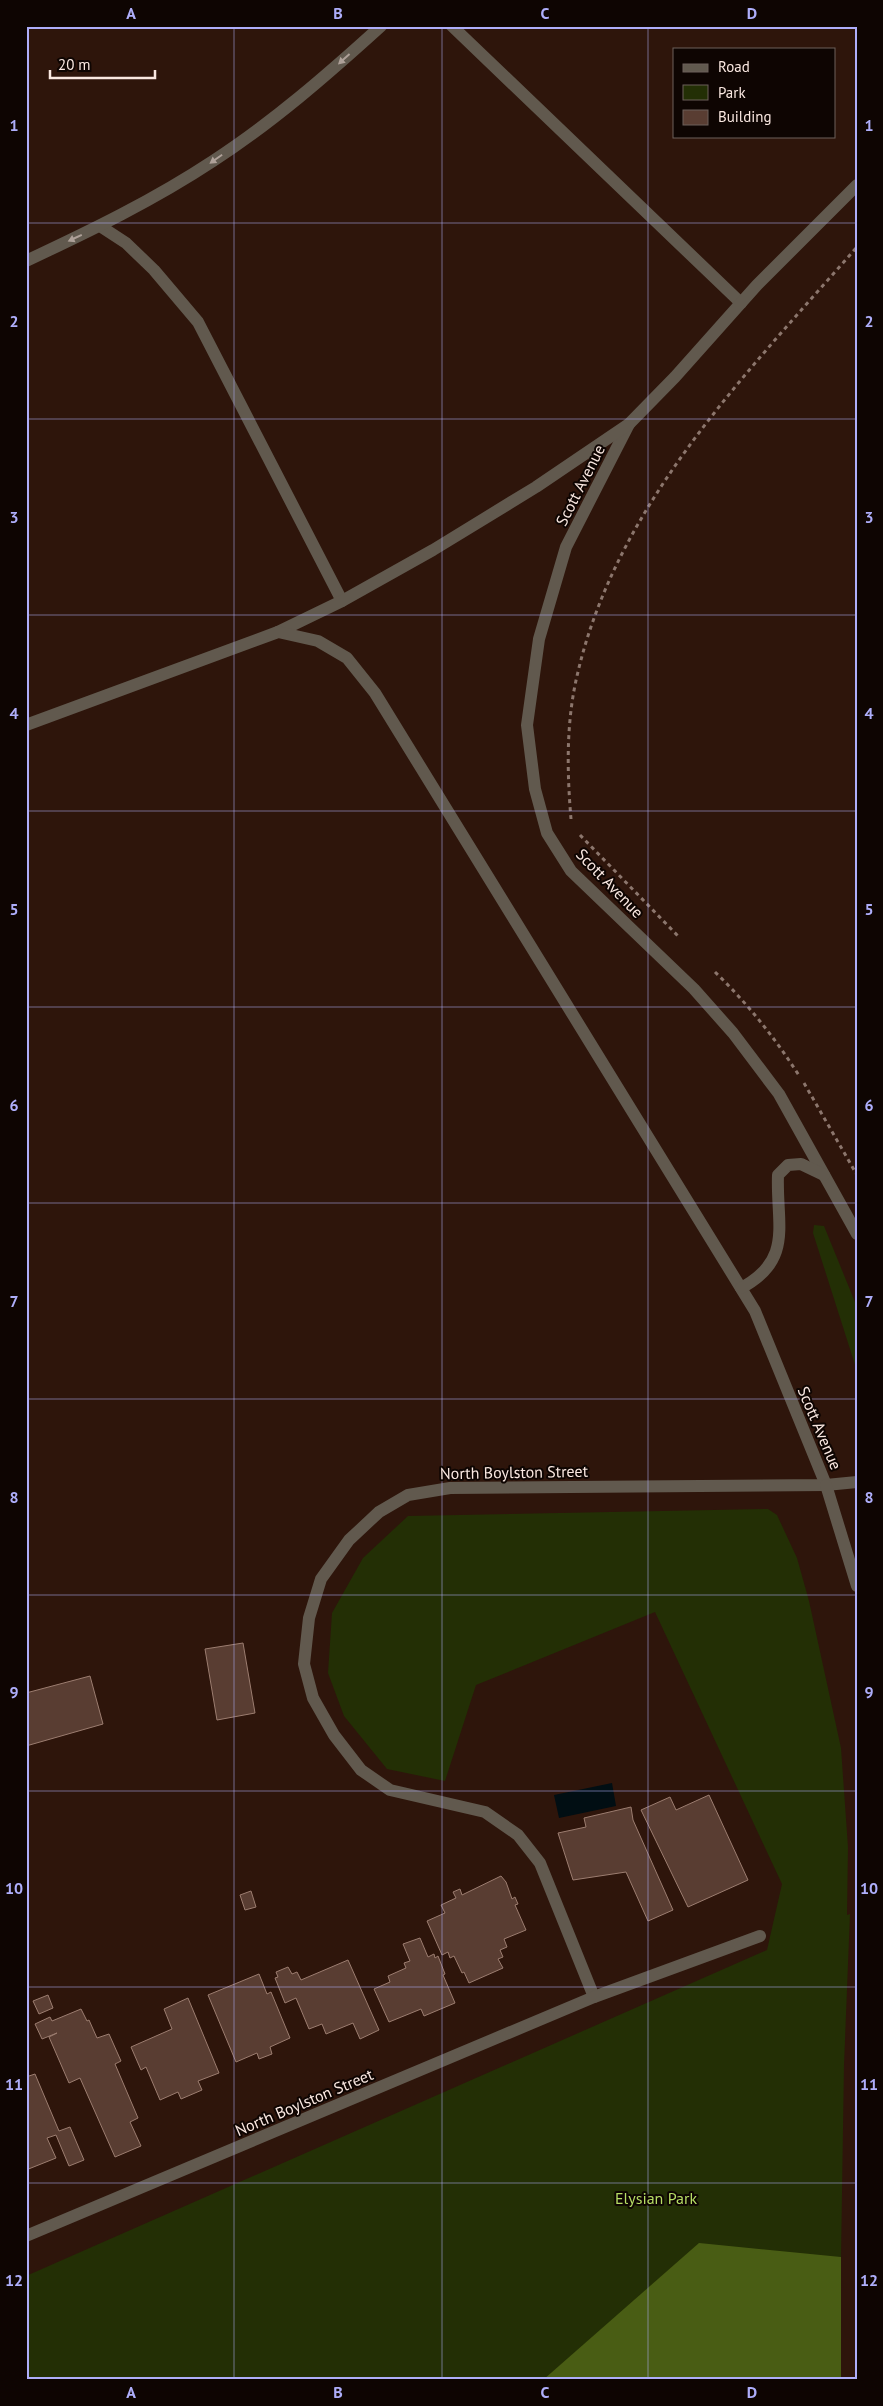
<svg xmlns="http://www.w3.org/2000/svg" width="883" height="2406" viewBox="0 0 883 2406" font-family="'PT Sans',sans-serif">
<style>
.green{fill:#232f05}
.forest{fill:#495d14}
.water{fill:#010e13}
.building{fill:#593d32;stroke:#9c7d70}
.lines{fill:none;stroke-linecap:round;stroke-linejoin:round}
.path{stroke:#8c766d;stroke-width:3;stroke-dasharray:4 4;stroke-linecap:butt}
.service{stroke:#61594e;stroke-width:12}
.minor{stroke:#61594e;stroke-width:12}
.tertiary{stroke:#61594e;stroke-width:12}
.oneway{fill:#aea098}
.grid{fill:none;stroke:#aeaefa;stroke-width:1;stroke-opacity:0.55}
.labels{text-anchor:middle;stroke-width:4;stroke-linejoin:round;paint-order:stroke}
.street-label{font-size:16px;fill:#fae8e1;stroke:#0e0502}
.park-label{font-size:16px;fill:#b7dd65;stroke:#0e0502}
.neatline{fill:none;stroke:#aeaefa;stroke-width:2}
.grid-label{font-size:16px;text-anchor:middle;font-weight:bold;fill:#aeaefa}
</style>
<rect width="100%" height="100%" fill="#2e150b"/>
<!-- green -->
<g class="green">
<path d="M 814,1225 L 824,1226 L 857,1307 L 857,1371 L 813,1233 Z"/>
<path d="M 768,1509 L 777,1515 L 797,1558 L 809,1601 L 841,1748 L 848,1847 L 847,1915 L 850,1914 L 844,2065 L 841,2257 L 839,2257 L 838,2380 L 26,2380 L 26,2276 L 767,1950 L 782,1884 L 655,1612 L 476,1685 L 445,1781 L 387,1769 L 344,1716 L 328,1673 L 332,1613 L 363,1558 L 408,1516 Z"/>
</g>
<!-- forest -->
<path class="forest" d="M 699,2243 L 841,2257 L 841,2380 L 543,2380 Z"/>
<!-- water -->
<path class="water" d="M 612,1783 L 616,1806 L 559,1818 L 554,1795 Z"/>
<!-- building -->
<g class="building">
<path d="M 243,1643 L 255,1713 L 217,1720 L 205,1649 Z"/>
<path d="M 90,1676 L 103,1724 L 26,1746 L 26,1693 Z"/>
<path d="M 709,1795 L 748,1880 L 688,1907 L 641,1810 L 670,1797 L 676,1810 Z"/>
<path d="M 631,1807 L 633,1820 L 673,1910 L 648,1921 L 626,1872 L 573,1880 L 558,1833 L 586,1827 L 584,1818 Z"/>
<path d="M 501,1876 L 506,1882 L 512,1899 L 515,1897 L 518,1904 L 515,1905 L 526,1930 L 504,1939 L 507,1947 L 500,1950 L 503,1957 L 498,1959 L 503,1968 L 469,1983 L 464,1972 L 462,1973 L 454,1956 L 450,1958 L 448,1952 L 442,1955 L 427,1921 L 445,1913 L 441,1905 L 456,1898 L 453,1892 L 460,1889 L 462,1895 Z"/>
<path d="M 251,1891 L 256,1907 L 245,1910 L 240,1895 Z"/>
<path d="M 420,1938 L 428,1957 L 434,1954 L 435,1958 L 438,1956 L 445,1974 L 443,1975 L 455,2003 L 424,2016 L 421,2009 L 389,2022 L 374,1989 L 390,1982 L 388,1976 L 406,1968 L 404,1963 L 410,1961 L 403,1944 Z"/>
<path d="M 348,1960 L 379,2030 L 360,2039 L 353,2023 L 326,2034 L 322,2024 L 309,2029 L 296,1998 L 285,2003 L 275,1978 L 278,1977 L 276,1972 L 288,1967 L 292,1974 L 297,1972 L 301,1980 Z"/>
<path d="M 259,1974 L 267,1994 L 271,1992 L 290,2038 L 270,2047 L 272,2054 L 259,2059 L 257,2053 L 236,2062 L 208,1995 Z"/>
<path d="M 48,1995 L 53,2008 L 39,2014 L 33,2001 Z"/>
<path d="M 188,1998 L 219,2073 L 198,2081 L 202,2090 L 181,2099 L 178,2092 L 160,2100 L 146,2067 L 141,2070 L 131,2047 L 172,2029 L 164,2009 Z"/>
<path d="M 81,2009 L 87,2021 L 89,2020 L 97,2038 L 109,2034 L 121,2061 L 115,2064 L 138,2118 L 130,2122 L 141,2146 L 115,2157 L 80,2078 L 69,2083 L 49,2037 L 57,2033 L 42,2039 L 35,2024 L 50,2017 L 52,2021 Z"/>
<path d="M 35,2074 L 59,2131 L 70,2127 L 84,2160 L 69,2166 L 56,2135 L 47,2138 L 56,2158 L 26,2170 L 26,2077 Z"/>
</g>
<g class="lines">
<!-- path -->
<g class="path">
<path d="M 571,819 C 567,772 566,723 577,676 C 616,505 745,375 857,247"/>
<path d="M 580,835 L 678,936"/>
<path d="M 715,972 C 748,1004 775,1038 800,1077"/>
<path d="M 804,1083 L 857,1175"/>
</g>
<!-- service -->
<g class="service">
<path d="M 452,26 L 741,303"/>
<path d="M 100,226 L 126,243 L 154,270 L 198,322 L 342,601"/>
<path d="M 26,261 C 90,231 154,200 213,161 C 273,122 327,75 381,26"/>
<path d="M 629,424 L 566,547 L 539,639 L 527,725 L 535,789 L 547,833 L 571,871 L 694,989 L 733,1033 L 779,1094 L 857,1234"/>
<path d="M 278,632 L 342,601 L 433,550 L 536,487 L 629,424 L 675,377 L 757,285 L 857,185"/>
<path d="M 26,725 L 278,632 L 318,641 L 347,658 L 375,693 L 755,1311 L 826,1485"/>
<path d="M 741,1288 C 794,1260 776,1224 778,1175 L 788,1165 L 801,1164 L 824,1175"/>
</g>
<!-- minor -->
<g class="minor">
<path d="M 594,1997 L 540,1863 L 518,1835 L 485,1812 L 390,1790 L 361,1770 L 334,1735 L 313,1698 L 304,1664 L 309,1618 L 321,1579 L 349,1540 L 379,1512 L 408,1495 L 450,1488 L 826,1485 L 857,1482"/>
<path d="M 26,2236 L 594,1997 L 760,1936"/>
</g>
<!-- tertiary -->
<path class="tertiary" d="M 826,1485 L 857,1586"/>
</g>
<!-- one-way arrows -->
<defs><path id="oneway-solid" d="M-6-.8H1V-3.2L6.5 0L1 3.2V.8H-6Z" transform="scale(1.25)"/></defs>
<g class="oneway">
<use href="#oneway-solid" transform="translate(344 59) rotate(138)"/>
<use href="#oneway-solid" transform="translate(216 159) rotate(145)"/>
<use href="#oneway-solid" transform="translate(75 238) rotate(155)"/>
</g>
<!-- grid -->
<path class="grid" d="M 234,26 L 234,2380M 442,26 L 442,2380M 648,26 L 648,2380M 26,223 L 857,223M 26,419 L 857,419M 26,615 L 857,615M 26,811 L 857,811M 26,1007 L 857,1007M 26,1203 L 857,1203M 26,1399 L 857,1399M 26,1595 L 857,1595M 26,1791 L 857,1791M 26,1987 L 857,1987M 26,2183 L 857,2183"/>
<g class="labels">
<!-- street labels -->
<g class="street-label">
<text transform="translate(580 485) rotate(-63)" y="6">Scott Avenue</text>
<text transform="translate(610 883) rotate(46)" y="6">Scott Avenue</text>
<text transform="translate(820 1428) rotate(67)" y="6">Scott Avenue</text>
<text transform="translate(514 1472) rotate(-1)" y="6">North Boylston Street</text>
<text transform="translate(304 2102) rotate(-23)" y="6">North Boylston Street</text>
</g>
<!-- park labels -->
<g class="park-label">
<text x="656" y="2204">Elysian Park</text>
</g>
</g>
<!-- border -->
<rect width="883" height="2406" fill="none" stroke="#0e0502" stroke-width="55"/>
<!-- legend -->
<rect x="673" y="48" width="162" height="90" fill="#0e0502" stroke="#6c605b"/>
<rect x="683" y="64" width="25" height="8" fill="#61594e" stroke="#6c605b"/>
<text x="718" y="72" font-size="15" fill="#fae8e1">Road</text>
<rect x="683" y="85" width="25" height="15" fill="#232f05" stroke="#6c605b"/>
<text x="718" y="98" font-size="15" fill="#fae8e1">Park</text>
<rect x="683" y="110" width="25" height="15" fill="#593d32" stroke="#6c605b"/>
<text x="718" y="122" font-size="15" fill="#fae8e1">Building</text>
<!-- scale -->
<path d="M50 70v8h105v-8" fill="none" stroke="#fae8e1" stroke-width="2.5"/>
<text x="58" y="70" font-size="15" fill="#fae8e1" stroke="#0e0502" stroke-width="4" paint-order="stroke">20 m</text>
<rect x="28" y="28" width="828" height="2350" class="neatline"/>
<g class="grid-label">
<text x="131" y="19">A</text>
<text x="338" y="19">B</text>
<text x="545" y="19">C</text>
<text x="752" y="19">D</text>
<text x="14" y="131">1</text>
<text x="869" y="131">1</text>
<text x="14" y="327">2</text>
<text x="869" y="327">2</text>
<text x="14" y="523">3</text>
<text x="869" y="523">3</text>
<text x="14" y="719">4</text>
<text x="869" y="719">4</text>
<text x="14" y="915">5</text>
<text x="869" y="915">5</text>
<text x="14" y="1111">6</text>
<text x="869" y="1111">6</text>
<text x="14" y="1307">7</text>
<text x="869" y="1307">7</text>
<text x="14" y="1503">8</text>
<text x="869" y="1503">8</text>
<text x="14" y="1698">9</text>
<text x="869" y="1698">9</text>
<text x="14" y="1894">10</text>
<text x="869" y="1894">10</text>
<text x="14" y="2090">11</text>
<text x="869" y="2090">11</text>
<text x="14" y="2286">12</text>
<text x="869" y="2286">12</text>
<text x="131" y="2398">A</text>
<text x="338" y="2398">B</text>
<text x="545" y="2398">C</text>
<text x="752" y="2398">D</text>
</g>
</svg>
